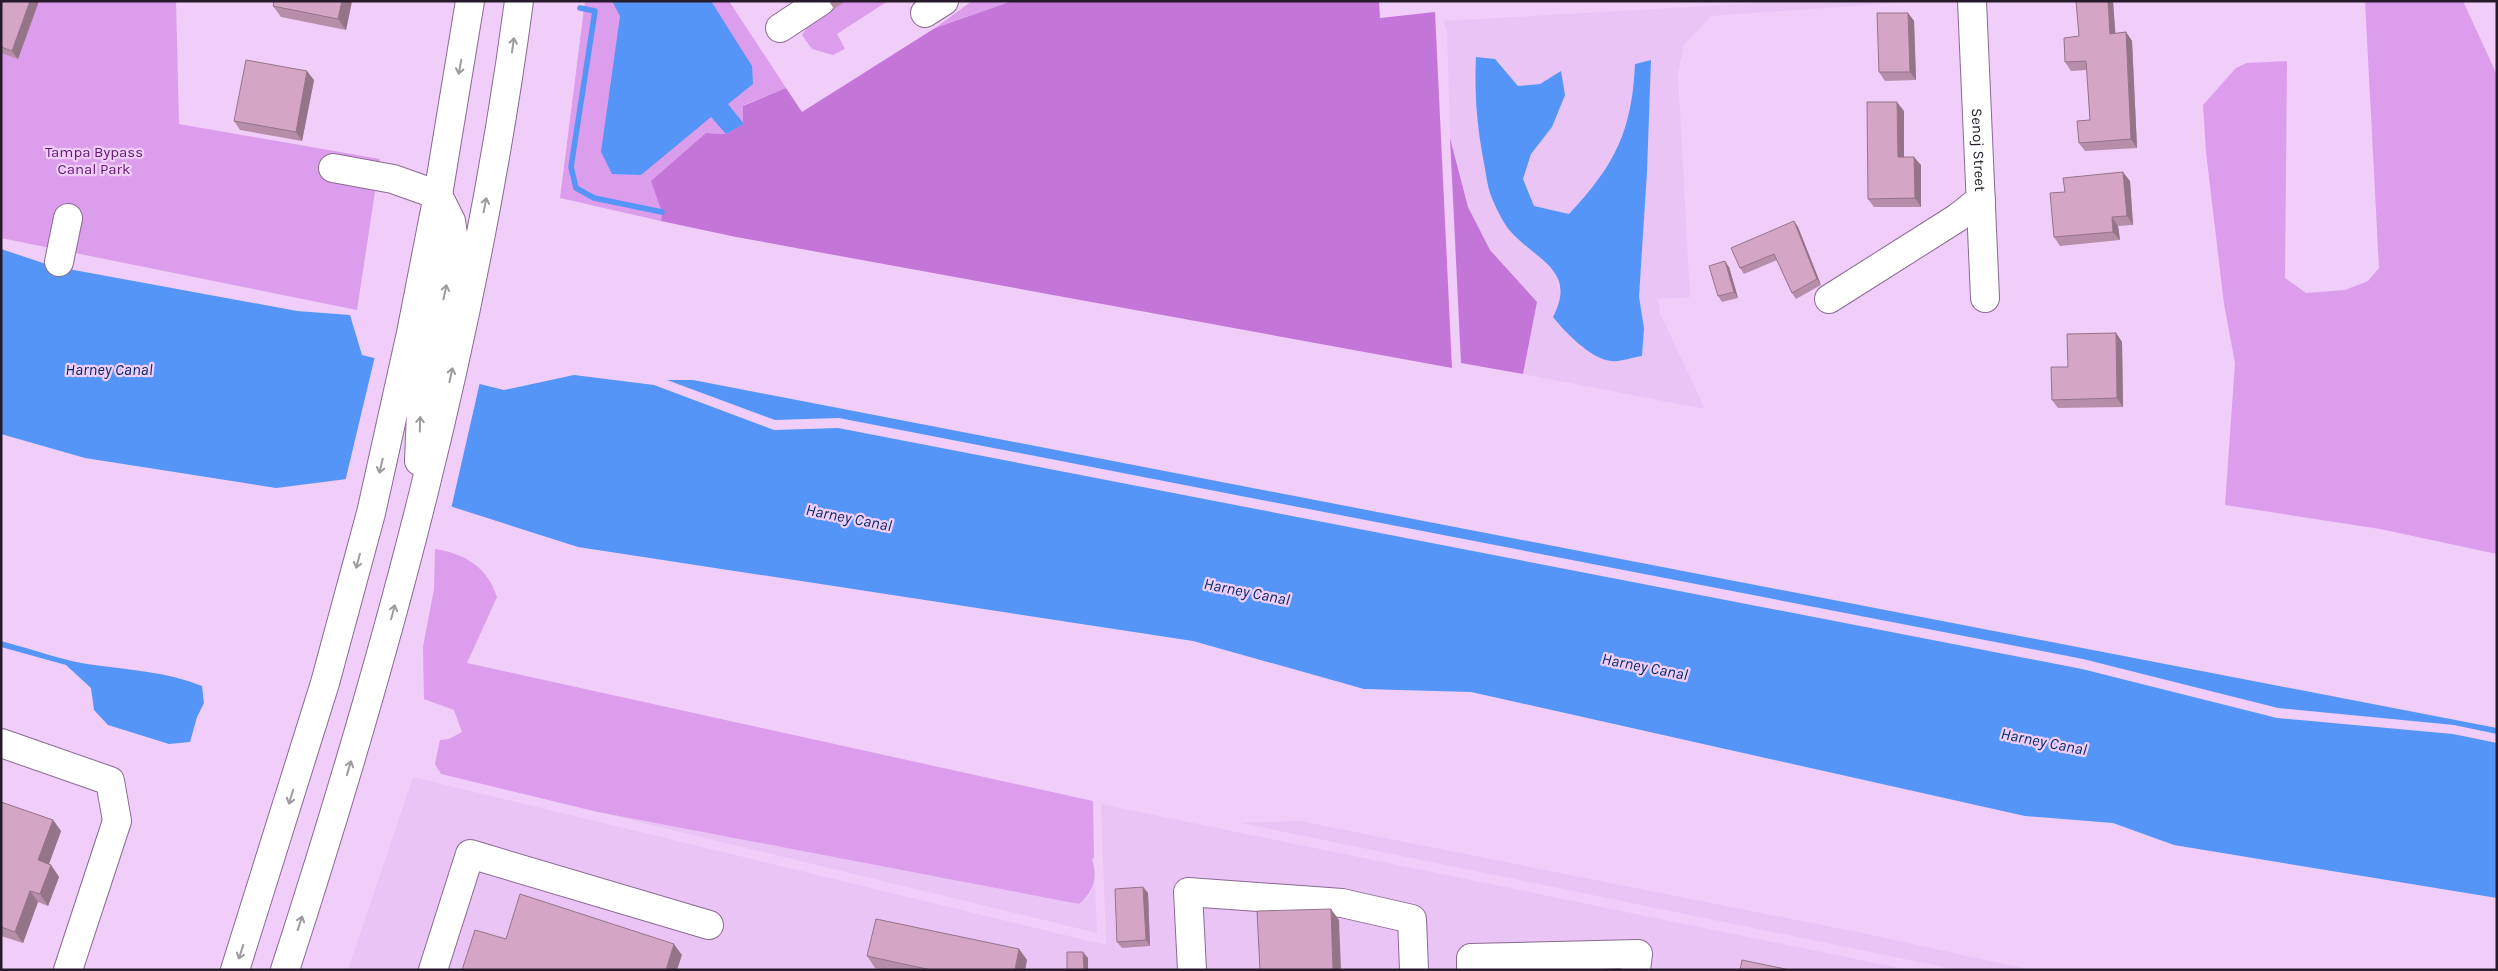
<svg xmlns="http://www.w3.org/2000/svg" width="2498" height="971" viewBox="0 0 2498 971" font-family="Karla,sans-serif">
<style>
.built{fill:#ebc4f6;fill-rule:evenodd}
.green{fill:#dc9ded}
.forest{fill:#c476d8}
.water{fill:#5595f8}
.pier{fill:#f0cef9}
.lines{fill:none;stroke-linecap:round;stroke-linejoin:round}
.stream{stroke:#5595f8;stroke-width:5.5}
.minor-casing{stroke:#896a91;stroke-width:30}
.major-casing{stroke:#896a91;stroke-width:30}
.minor{stroke:#fff;stroke-width:28}
.major{stroke:#fff;stroke-width:28}
.wall{fill:#b68ea9}
.shaded-wall{fill:#947489}
.building{fill:#d4a5c4;stroke:#947489}
.oneway{stroke:#9e989f}
.labels{text-anchor:middle;stroke-width:4.5;stroke-linejoin:round;paint-order:stroke}
.street-label{font-size:15px;fill:#271a2a;stroke:#f0cef9}
.park-label{font-size:15px;fill:#611872;stroke:#f0cef9}
.water-label{font-size:16px;font-style:italic;fill:#022b67;stroke:#f0cef9}
</style>
<rect width="100%" height="100%" fill="#f0cef9"/>
<!-- built -->
<g class="built">
<path d="M 1792,1 L 1928,1 L 1711,16 L 1684,45 L 1678,73 L 1690,297 L 1658,299 L 1660,313 L 1705,409 L 1523,374 L 1537,302 L 1490,250 L 1468,207 L 1450,138 L 1447,28 L 1445,27 L 1444,21 ZM 1476,57 L 1495,59 L 1518,86 L 1540,84 L 1561,71 L 1552,127 L 1531,154 L 1523,179 L 1534,206 L 1569,214 L 1595,184 L 1615,155 L 1629,120 L 1634,95 L 1635,64 L 1651,60 L 1647,172 L 1639,297 L 1644,328 L 1561,301 L 1556,274 L 1537,253 L 1477,125 L 1474,82 Z"/>
<path d="M 413,777 L 1106,945 L 1101,804 L 1909,970 L 348,970 Z"/>
<path d="M 598,812 L 1079,904 L 1090,895 L 1095,882 L 1097,933 Z"/>
<path d="M 1300,821 L 1867,934 L 2032,970 L 1958,970 L 1241,823 Z"/>
</g>
<!-- green -->
<g class="green">
<path d="M 1,1 L 176,1 L 179,124 L 380,159 L 357,310 L 1,238 Z"/>
<path d="M 585,1 L 729,1 L 786,88 L 744,105 L 744,124 L 726,134 L 706,133 L 662,212 L 661,221 L 560,198 Z"/>
<path d="M 846,1 L 888,1 L 837,34 L 845,49 L 833,55 L 812,49 L 802,35 L 809,24 Z"/>
<path d="M 972,1 L 1012,1 L 935,28 Z"/>
<path d="M 2365,1 L 2463,1 L 2497,75 L 2497,554 L 2380,529 L 2225,505 L 2235,363 L 2224,304 L 2206,152 L 2203,105 L 2236,68 L 2247,63 L 2287,61 L 2285,278 L 2306,293 L 2345,290 L 2368,281 L 2379,268 Z"/>
<path d="M 435,549 C 466,554 487,567 497,597 L 467,663 L 1093,801 L 1094,858 L 1092,859 C 1098,878 1094,891 1079,904 L 598,812 L 441,774 L 435,764 L 440,740 L 449,739 L 462,732 L 454,710 L 424,699 L 423,647 L 434,589 Z"/>
</g>
<!-- forest -->
<g class="forest">
<path d="M 1012,1 L 1379,1 L 1380,18 L 1435,12 L 1452,368 L 736,237 L 661,221 L 662,212 L 651,181 L 706,133 L 726,134 L 743,124 L 743,106 L 786,88 L 802,112 L 935,28 Z"/>
<path d="M 1450,138 L 1468,207 L 1490,250 L 1537,302 L 1523,374 L 1461,363 Z"/>
</g>
<!-- water -->
<g class="water">
<path d="M 612,1 L 711,1 L 752,66 L 753,84 L 728,104 L 744,124 L 726,134 L 711,117 L 641,175 L 612,174 L 601,152 L 620,16 Z"/>
<path d="M 1476,57 L 1495,59 L 1518,86 L 1540,84 L 1561,71 L 1565,95 L 1552,127 L 1531,154 L 1523,179 L 1534,206 L 1569,214 C 1615,165 1632,131 1635,64 L 1651,60 L 1647,172 L 1639,297 L 1644,328 L 1642,356 C 1633,357 1621,362 1611,361 C 1591,359 1565,332 1553,317 C 1577,271 1538,261 1512,233 C 1503,224 1494,204 1490,193 C 1487,184 1486,173 1484,163 C 1477,127 1474,93 1476,57 Z"/>
<path d="M 1,249 L 52,266 L 297,311 L 350,315 L 362,355 L 504,390 L 574,375 L 654,385 L 774,430 L 838,428 L 2082,669 L 2277,718 L 2453,734 L 2497,743 L 2497,898 L 2174,845 L 2113,823 L 2025,816 L 1471,692 L 1364,689 L 1193,641 L 578,547 L 409,493 L 347,479 L 276,488 L 85,458 L 1,434 Z"/>
<path d="M 667,380 L 693,380 L 2497,728 L 2497,734 L 2454,725 L 2278,708 L 2083,659 L 839,418 L 775,420 Z"/>
<path d="M 1,641 C 32,649 63,661 94,665 C 132,670 167,672 202,686 L 204,703 L 197,717 L 190,742 L 169,744 L 108,725 L 94,710 L 91,688 L 66,665 L 1,647 Z"/>
</g>
<!-- pier -->
<path class="pier" d="M 375,356 L 480,382 L 451,509 L 409,495 L 376,511 L 350,500 L 345,482 Z"/>
<g class="lines">
<!-- stream -->
<path class="stream" d="M 580,8 L 595,11 L 571,167 L 576,188 L 594,198 L 662,212"/>
<!-- minor casing -->
<g class="minor-casing">
<g id="minor">
<path id="s1" d="M 1972,1 L 1985,298"/>
<path d="M 925,13 L 944,1"/>
<path d="M 780,28 L 821,1"/>
<path d="M 333,168 L 393,179 L 438,195"/>
<path d="M 59,262 L 68,218"/>
<path d="M 1829,299 L 1957,218 L 1981,199"/>
<path d="M 1,743 L 110,781 L 117,821 L 68,970"/>
<path d="M 433,970 L 470,854 L 709,925"/>
<path d="M 1192,970 L 1188,892 L 1342,903 L 1412,919 L 1414,970"/>
<path d="M 1471,970 L 1471,958 L 1638,954 L 1636,970"/>
</g>
</g>
<!-- major casing -->
<g class="major-casing">
<g id="major">
<path d="M 419,461 L 421,412 L 455,247 L 451,221 L 438,195"/>
<path d="M 235,970 L 325,683 L 371,513 L 411,333 L 438,195 L 470,1"/>
<path d="M 285,970 C 388,653 475,332 519,1"/>
</g>
</g>
<!-- minor -->
<use href="#minor" class="minor"/>
<!-- major -->
<use href="#major" class="major"/>
</g>
<!-- wall -->
<g class="wall">
<path d="M 1,1 L 39,1 L 18,59 L 1,53 Z"/>
<path d="M 274,1 L 352,1 L 346,30 L 281,17 L 273,6 Z"/>
<path d="M 831,1 L 846,1 L 834,9 L 830,3 Z"/>
<path d="M 2076,1 L 2113,1 L 2115,33 L 2126,32 L 2132,41 L 2137,148 L 2085,151 L 2079,143 L 2090,120 L 2087,70 L 2071,71 L 2065,62 L 2079,36 Z"/>
<path d="M 1908,13 L 1914,21 L 1916,80 L 1885,81 L 1879,72 Z"/>
<path d="M 314,80 L 302,141 L 240,130 L 234,121 Z"/>
<path d="M 1904,111 L 1904,157 L 1921,165 L 1921,207 L 1874,207 L 1868,199 Z"/>
<path d="M 2130,181 L 2133,225 L 2118,226 L 2120,240 L 2060,246 L 2054,237 L 2065,192 Z"/>
<path d="M 1794,221 L 1798,227 L 1821,285 L 1796,299 L 1792,293 L 1777,260 L 1744,274 L 1740,268 Z"/>
<path d="M 1729,267 L 1738,298 L 1722,302 L 1718,296 Z"/>
<path d="M 2116,333 L 2122,342 L 2123,407 L 2058,408 L 2052,400 L 2068,367 Z"/>
<path d="M 1,802 L 53,820 L 61,831 L 49,864 L 51,865 L 59,877 L 48,906 L 38,902 L 23,943 L 1,936 Z"/>
<path d="M 1143,887 L 1148,893 L 1150,946 L 1122,948 L 1117,942 Z"/>
<path d="M 1019,949 L 1027,960 L 1025,970 L 885,970 L 875,968 L 867,956 Z"/>
</g>
<!-- shaded-wall -->
<g class="shaded-wall">
<path d="M 30,1 L 39,1 L 18,59 L 12,51 Z"/>
<path d="M 342,1 L 352,1 L 346,30 L 338,19 Z"/>
<path d="M 2108,1 L 2113,1 L 2116,42 L 2110,34 Z"/>
<path d="M 1908,13 L 1914,21 L 1916,80 L 1910,72 Z"/>
<path d="M 2126,32 L 2132,41 L 2137,148 L 2131,139 Z"/>
<path d="M 307,71 L 314,80 L 302,141 L 296,132 Z"/>
<path d="M 1897,102 L 1904,111 L 1904,165 L 1898,157 Z"/>
<path d="M 1914,157 L 1921,165 L 1921,207 L 1915,198 Z"/>
<path d="M 2123,172 L 2130,181 L 2133,225 L 2127,216 Z"/>
<path d="M 2112,217 L 2118,226 L 2120,240 L 2113,232 Z"/>
<path d="M 1794,221 L 1798,227 L 1821,285 L 1817,279 Z"/>
<path d="M 1725,261 L 1729,267 L 1738,298 L 1734,292 Z"/>
<path d="M 2116,333 L 2122,342 L 2123,407 L 2117,398 Z"/>
<path d="M 53,820 L 61,831 L 46,872 L 38,860 Z"/>
<path d="M 51,865 L 59,877 L 48,906 L 40,894 Z"/>
<path d="M 1143,887 L 1148,893 L 1150,946 L 1146,940 Z"/>
<path d="M 30,891 L 38,902 L 23,943 L 15,932 Z"/>
<path d="M 1331,909 L 1339,920 L 1341,970 L 1333,970 Z"/>
<path d="M 674,944 L 682,955 L 677,970 L 666,970 Z"/>
<path d="M 1019,949 L 1027,960 L 1025,970 L 1015,970 Z"/>
<path d="M 1083,952 L 1088,958 L 1088,970 L 1084,970 Z"/>
</g>
<!-- building -->
<g class="building">
<path d="M 1,1 L 30,1 L 12,51 L 1,47 Z"/>
<path d="M 274,1 L 342,1 L 338,19 L 273,6 Z"/>
<path d="M 2076,1 L 2108,1 L 2110,34 L 2126,32 L 2131,139 L 2079,143 L 2077,121 L 2090,120 L 2086,61 L 2065,62 L 2064,38 L 2079,36 Z"/>
<path d="M 1877,13 L 1908,13 L 1910,72 L 1879,72 Z"/>
<path d="M 246,60 L 307,71 L 296,132 L 234,121 Z"/>
<path d="M 1867,102 L 1897,102 L 1898,157 L 1914,157 L 1915,198 L 1868,199 Z"/>
<path d="M 2123,172 L 2127,216 L 2112,217 L 2113,232 L 2054,237 L 2050,193 L 2065,192 L 2063,178 Z"/>
<path d="M 1794,221 L 1817,279 L 1792,293 L 1774,254 L 1740,268 L 1731,248 Z"/>
<path d="M 1725,261 L 1734,292 L 1718,296 L 1709,266 Z"/>
<path d="M 2116,333 L 2117,398 L 2052,400 L 2051,367 L 2068,367 L 2067,334 Z"/>
<path d="M 1,802 L 53,820 L 38,860 L 51,865 L 40,894 L 30,891 L 15,932 L 1,927 Z"/>
<path d="M 1143,887 L 1146,940 L 1117,942 L 1115,889 Z"/>
<path d="M 520,894 L 674,944 L 666,970 L 462,970 L 475,930 L 506,939 Z"/>
<path d="M 1331,909 L 1333,970 L 1260,970 L 1257,911 Z"/>
<path d="M 876,919 L 1019,949 L 1015,970 L 931,970 L 867,956 Z"/>
<path d="M 1067,952 L 1083,952 L 1084,970 L 1067,970 Z"/>
<path d="M 1742,960 L 1790,970 L 1740,970 Z"/>
</g>
<!-- one-way arrows -->
<defs><path id="oneway-shaft" d="M-6 0H5M1.5-3L5.5 0L1.5 3" fill="none" stroke-width="1.6" stroke-linecap="round" stroke-linejoin="round" transform="scale(1.25)"/></defs>
<g class="oneway">
<use href="#oneway-shaft" transform="translate(513 45) rotate(-82)"/>
<use href="#oneway-shaft" transform="translate(460 67) rotate(100)"/>
<use href="#oneway-shaft" transform="translate(485 205) rotate(-79)"/>
<use href="#oneway-shaft" transform="translate(445 292) rotate(-78)"/>
<use href="#oneway-shaft" transform="translate(451 375) rotate(-77)"/>
<use href="#oneway-shaft" transform="translate(420 424) rotate(-88)"/>
<use href="#oneway-shaft" transform="translate(381 466) rotate(103)"/>
<use href="#oneway-shaft" transform="translate(358 561) rotate(105)"/>
<use href="#oneway-shaft" transform="translate(393 612) rotate(-75)"/>
<use href="#oneway-shaft" transform="translate(349 768) rotate(-73)"/>
<use href="#oneway-shaft" transform="translate(291 797) rotate(107)"/>
<use href="#oneway-shaft" transform="translate(300 923) rotate(-72)"/>
<use href="#oneway-shaft" transform="translate(241 952) rotate(108)"/>
</g>
<g class="labels">
<!-- street labels -->
<g class="street-label">
<text dy="5" stroke="none"><textPath href="#s1" startOffset="149">Senoj Street</textPath></text>
</g>
<!-- park labels -->
<g class="park-label">
<text x="94" y="157">Tampa Bypass<tspan x="94" dy="17">Canal Park</tspan></text>
</g>
<!-- water labels -->
<g class="water-label">
<text x="109" y="375">Harney Canal</text>
<text transform="translate(849 517) rotate(11)" y="6">Harney Canal</text>
<text transform="translate(1247 591) rotate(11)" y="6">Harney Canal</text>
<text transform="translate(1645 666) rotate(11)" y="6">Harney Canal</text>
<text transform="translate(2044 741) rotate(11)" y="6">Harney Canal</text>
</g>
</g>
<!-- border -->
<rect width="2498" height="971" fill="none" stroke="#271a2a" stroke-width="5"/>
</svg>
